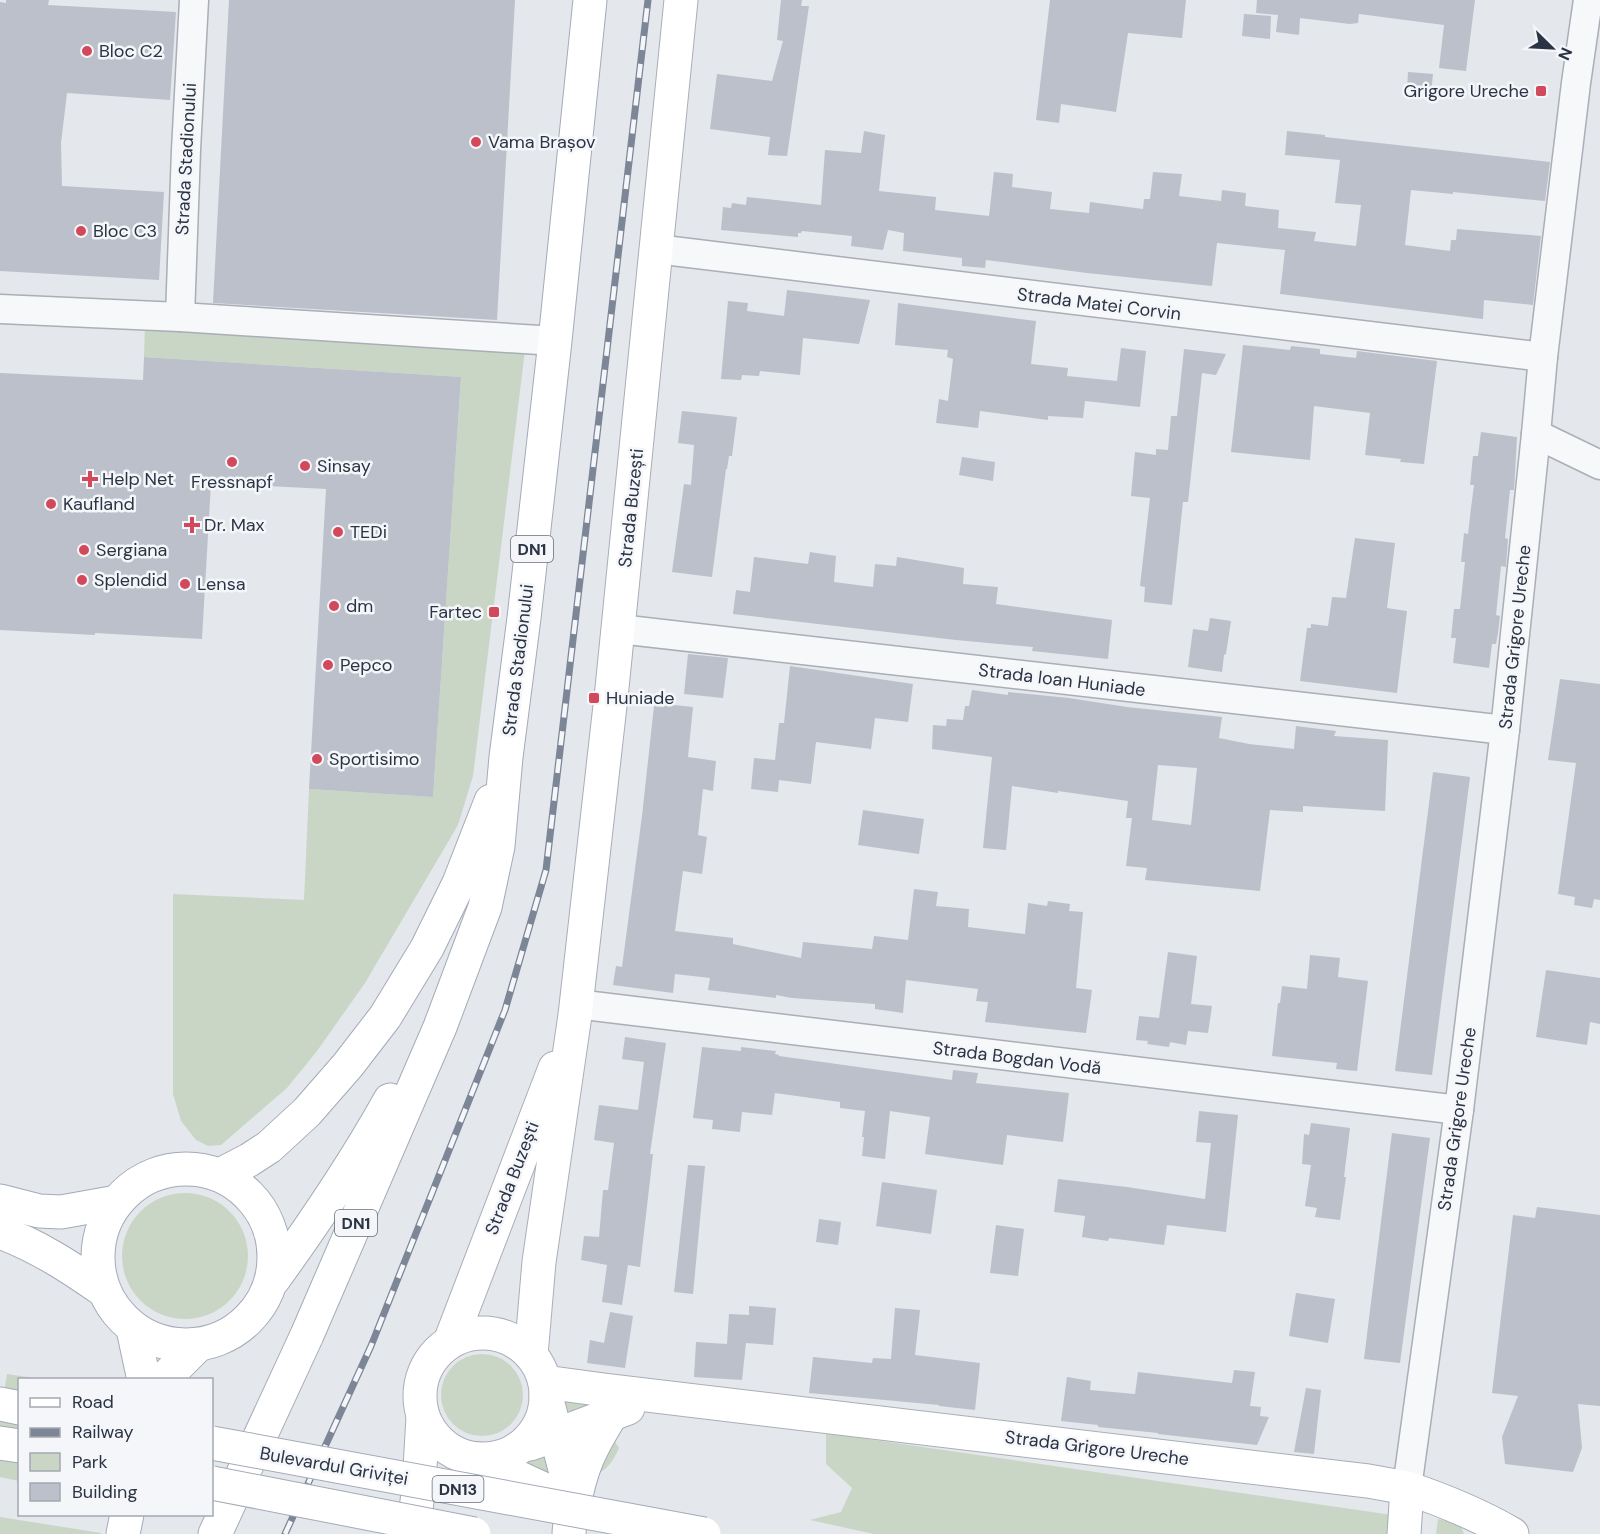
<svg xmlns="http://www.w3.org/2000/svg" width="1600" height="1534" viewBox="0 0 1600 1534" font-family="'DM Sans',sans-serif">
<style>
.green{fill:#c9d6c5}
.building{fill:#bbc0ca;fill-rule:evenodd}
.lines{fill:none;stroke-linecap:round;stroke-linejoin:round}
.minor-casing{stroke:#a9aeb7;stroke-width:31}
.secondary-casing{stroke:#a9aeb7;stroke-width:35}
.primary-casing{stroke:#a3abb8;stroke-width:35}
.minor{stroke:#f7f8fa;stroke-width:28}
.secondary{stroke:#fff;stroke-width:33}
.primary{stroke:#fff;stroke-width:33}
.rail-casing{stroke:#7d8696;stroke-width:7}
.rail{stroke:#f4f6f9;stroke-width:4.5;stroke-dasharray:14;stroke-linecap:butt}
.primary-bridge-casing{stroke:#a3abb8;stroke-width:35;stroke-linecap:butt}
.primary-bridge{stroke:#fff;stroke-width:33}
.poi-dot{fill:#d1495b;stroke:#f4f6f9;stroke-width:2}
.labels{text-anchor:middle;stroke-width:5;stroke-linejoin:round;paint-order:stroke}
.shield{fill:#f4f6f9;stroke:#676e7b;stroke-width:1.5}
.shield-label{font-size:16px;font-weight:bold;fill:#2b3445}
.poi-label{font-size:18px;fill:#2b3445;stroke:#f4f6f9;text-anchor:start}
.street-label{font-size:18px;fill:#2b3445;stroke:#f4f6f9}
</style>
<rect width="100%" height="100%" fill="#e4e7ec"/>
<!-- green -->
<g class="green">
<path d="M 145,323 L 525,350 L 473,776 L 458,825 L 365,983 L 317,1051 L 287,1088 L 221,1145 L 208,1146 L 196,1140 L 181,1121 L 173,1094 L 173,894 L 304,900 L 309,789 L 433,797 L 461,377 L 144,357 Z"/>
<circle cx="185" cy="1256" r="63"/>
<circle cx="482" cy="1395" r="41"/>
<path d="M 7,1374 L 41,1379 L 20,1380 L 19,1481 L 0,1477 L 0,1417 Z"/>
<path d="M 626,1394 L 569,1413 L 563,1397 Z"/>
<path d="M 826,1433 L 1392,1515 L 1394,1534 L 874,1534 L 810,1520 L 841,1512 L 852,1488 L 826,1464 Z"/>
<path d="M 612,1437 L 619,1448 C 612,1464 606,1470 591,1478 Z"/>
<path d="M 547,1446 L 558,1480 L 538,1471 L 513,1455 Z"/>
<path d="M 0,1517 L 101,1533 L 101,1534 L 0,1534 Z"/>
<path d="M 1438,1519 L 1460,1524 L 1464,1534 L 1436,1534 Z"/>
</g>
<!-- building -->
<g class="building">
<path d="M 6,0 L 49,0 L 48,5 L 176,12 L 170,100 L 67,93 L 61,143 L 62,186 L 164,192 L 159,280 L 0,271 L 0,2 L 6,3 Z"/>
<path d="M 229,0 L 515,0 L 497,320 L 213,303 Z"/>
<path d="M 781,0 L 802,0 L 801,6 L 809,6 L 787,156 L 768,155 L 770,137 L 710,129 L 717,74 L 772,81 L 783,41 L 777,40 Z"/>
<path d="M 1050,0 L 1186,0 L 1182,38 L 1128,33 L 1116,112 L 1061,104 L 1059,123 L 1036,120 Z"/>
<path d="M 1257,0 L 1475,0 L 1466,71 L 1439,68 L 1444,25 L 1359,14 L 1358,23 L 1350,24 L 1300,18 L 1299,35 L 1276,32 L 1278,15 L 1256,13 Z"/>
<path d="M 1244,14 L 1271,16 L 1270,39 L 1242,36 Z"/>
<path d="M 1408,72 L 1433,74 L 1431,93 L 1407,91 Z"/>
<path d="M 864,131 L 885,135 L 879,191 L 936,197 L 935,210 L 989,216 L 994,172 L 1013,174 L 1012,187 L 1052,192 L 1050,209 L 1089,213 L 1090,202 L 1143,209 L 1144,199 L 1150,199 L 1153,172 L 1182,174 L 1179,196 L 1221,201 L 1222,190 L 1246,193 L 1245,206 L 1279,210 L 1278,228 L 1316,232 L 1314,241 L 1356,246 L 1361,205 L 1335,203 L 1340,160 L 1285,155 L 1287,131 L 1325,135 L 1325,137 L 1550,162 L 1545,201 L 1453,192 L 1453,194 L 1411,190 L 1405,245 L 1450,251 L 1451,240 L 1456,240 L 1457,229 L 1541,236 L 1533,305 L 1484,300 L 1483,319 L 1280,294 L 1285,250 L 1217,243 L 1212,286 L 1087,273 L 986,260 L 985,268 L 962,266 L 962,258 L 903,251 L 904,233 L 888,230 L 883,250 L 851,246 L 852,236 L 802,231 L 801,233 L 798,233 L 798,237 L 721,230 L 723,207 L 731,208 L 732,203 L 746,205 L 747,197 L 821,205 L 825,150 L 861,153 Z"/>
<path d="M 787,290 L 870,300 L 859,344 L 803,338 L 800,375 L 760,371 L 759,376 L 742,375 L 741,380 L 721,379 L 728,301 L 748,303 L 747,311 L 784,316 Z"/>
<path d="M 898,303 L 1036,321 L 1031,364 L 1068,368 L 1067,376 L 1117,381 L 1121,348 L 1146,351 L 1140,407 L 1085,401 L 1083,418 L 1048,416 L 1048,420 L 980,411 L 978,428 L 936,423 L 939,399 L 948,401 L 953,359 L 947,357 L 948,350 L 895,345 Z"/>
<path d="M 1243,345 L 1290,350 L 1291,346 L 1320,349 L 1320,354 L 1356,358 L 1357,351 L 1437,361 L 1424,464 L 1400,462 L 1401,459 L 1365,455 L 1370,413 L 1314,406 L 1310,460 L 1231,452 Z"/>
<path d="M 1184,349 L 1226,354 L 1216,375 L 1202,373 L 1188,502 L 1183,502 L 1172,605 L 1144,602 L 1145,587 L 1140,586 L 1150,498 L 1131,496 L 1135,452 L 1156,455 L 1156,449 L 1168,450 L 1171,416 L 1177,416 Z"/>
<path d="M 144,357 L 461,377 L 433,797 L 309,789 L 326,489 L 211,483 L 202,639 L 95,633 L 95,635 L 0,630 L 0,373 L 143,380 Z"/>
<path d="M 682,411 L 737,417 L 732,456 L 729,456 L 727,469 L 726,469 L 712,577 L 672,572 L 684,484 L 691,485 L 694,445 L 678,443 Z"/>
<path d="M 1481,432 L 1517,437 L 1514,490 L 1510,490 L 1505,538 L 1508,539 L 1506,567 L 1501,566 L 1496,615 L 1500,616 L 1498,633 L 1496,644 L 1492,644 L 1489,668 L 1453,663 L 1456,638 L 1451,638 L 1454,609 L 1460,609 L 1465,562 L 1461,562 L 1464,533 L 1468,534 L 1471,508 L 1474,485 L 1470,485 L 1473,456 L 1478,456 Z"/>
<path d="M 962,457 L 995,462 L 993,481 L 959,475 Z"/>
<path d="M 1355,538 L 1395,543 L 1387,608 L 1407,611 L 1397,693 L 1300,681 L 1307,628 L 1311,628 L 1311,624 L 1328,626 L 1332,597 L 1346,598 Z"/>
<path d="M 810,552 L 836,556 L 834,582 L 873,587 L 875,564 L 896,566 L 897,557 L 964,568 L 963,584 L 998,587 L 996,604 L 1112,620 L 1108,659 L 1032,651 L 1033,647 L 956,640 L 733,614 L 736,590 L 750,592 L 754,557 L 808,564 Z"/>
<path d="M 1210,618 L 1231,621 L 1226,654 L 1224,655 L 1222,672 L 1188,667 L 1193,629 L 1208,631 Z"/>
<path d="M 688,654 L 728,658 L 723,698 L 684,694 Z"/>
<path d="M 790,666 L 913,684 L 908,722 L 875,718 L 871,749 L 816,742 L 811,784 L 779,780 L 778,792 L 751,789 L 754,758 L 775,760 L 779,723 L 784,723 Z"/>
<path d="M 1560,679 L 1600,684 L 1600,900 L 1594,899 L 1592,908 L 1574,905 L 1575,897 L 1558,894 L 1576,763 L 1548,760 Z"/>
<path d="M 972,690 L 1008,695 L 1008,692 L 1069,698 L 1127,707 L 1222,717 L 1219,738 L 1249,744 L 1294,749 L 1296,726 L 1336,731 L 1334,736 L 1388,740 L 1385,811 L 1303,806 L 1303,812 L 1270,810 L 1260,891 L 1145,880 L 1147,868 L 1126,866 L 1132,818 L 1126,818 L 1128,801 L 1058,791 L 1058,793 L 1012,786 L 1006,850 L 983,848 L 992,757 L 932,749 L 933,725 L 946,726 L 947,719 L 963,720 L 965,706 L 969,706 ZM 1158,765 L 1197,768 L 1191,825 L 1152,820 Z"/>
<path d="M 664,704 L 693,707 L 688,757 L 716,761 L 713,791 L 703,789 L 698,835 L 707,837 L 702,874 L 683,871 L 675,931 L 733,938 L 733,944 L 801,958 L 803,942 L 872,949 L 874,936 L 908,940 L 914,889 L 938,892 L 936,906 L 969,909 L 968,927 L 1025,934 L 1028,903 L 1047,906 L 1048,901 L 1070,904 L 1069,911 L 1083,912 L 1076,988 L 1092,990 L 1086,1033 L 985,1022 L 988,1002 L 976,1001 L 978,989 L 906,980 L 903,1013 L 875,1009 L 875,1004 L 792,998 L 776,995 L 776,998 L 708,990 L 710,978 L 675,974 L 673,993 L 613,985 L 616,966 L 622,967 L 642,816 L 654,706 L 664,707 Z"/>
<path d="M 1433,772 L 1470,777 L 1432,1075 L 1395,1071 Z"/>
<path d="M 863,810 L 924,819 L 919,854 L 858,845 Z"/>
<path d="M 1168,952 L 1197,956 L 1191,1004 L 1212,1006 L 1208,1033 L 1188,1031 L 1186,1045 L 1170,1042 L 1169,1047 L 1147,1044 L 1148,1041 L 1136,1040 L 1139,1016 L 1159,1018 Z"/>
<path d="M 1310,955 L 1340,958 L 1338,977 L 1368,981 L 1357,1071 L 1336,1069 L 1337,1063 L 1272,1056 L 1278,1003 L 1280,1003 L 1282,986 L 1307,989 Z"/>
<path d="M 1546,970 L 1600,978 L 1600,1024 L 1590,1022 L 1587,1045 L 1536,1037 Z"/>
<path d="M 625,1037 L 666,1043 L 650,1154 L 653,1154 L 640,1267 L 628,1265 L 622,1305 L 602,1302 L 607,1265 L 581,1260 L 584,1236 L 599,1237 L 603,1190 L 608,1190 L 614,1143 L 594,1140 L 599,1105 L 638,1110 L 644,1062 L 622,1059 Z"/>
<path d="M 702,1047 L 741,1051 L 741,1047 L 776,1051 L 775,1054 L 779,1055 L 779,1056 L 952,1080 L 953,1070 L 978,1073 L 976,1083 L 1069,1093 L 1063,1142 L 1007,1135 L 1003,1165 L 925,1154 L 930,1117 L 890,1111 L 885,1159 L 862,1156 L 864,1137 L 862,1137 L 865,1111 L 840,1108 L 840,1102 L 775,1093 L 772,1115 L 742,1112 L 740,1132 L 712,1129 L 713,1120 L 693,1118 Z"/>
<path d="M 1199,1111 L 1238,1115 L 1226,1232 L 1167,1225 L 1164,1245 L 1109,1238 L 1108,1241 L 1082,1237 L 1085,1216 L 1054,1212 L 1058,1179 L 1127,1187 L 1205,1199 L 1211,1143 L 1196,1142 Z"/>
<path d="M 1311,1123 L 1350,1128 L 1344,1177 L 1346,1177 L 1340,1220 L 1315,1217 L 1317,1208 L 1305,1206 L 1311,1165 L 1302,1164 L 1304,1134 L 1309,1135 Z"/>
<path d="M 1392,1133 L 1430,1138 L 1400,1363 L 1364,1359 Z"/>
<path d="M 688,1165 L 705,1166 L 693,1294 L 674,1292 Z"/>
<path d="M 882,1182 L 937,1190 L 931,1234 L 876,1226 Z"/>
<path d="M 1537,1207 L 1600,1215 L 1600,1406 L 1578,1404 L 1582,1448 L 1573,1472 L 1505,1464 L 1502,1437 L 1518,1396 L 1492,1393 L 1513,1215 L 1535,1218 Z"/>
<path d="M 819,1219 L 841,1222 L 838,1245 L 816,1242 Z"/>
<path d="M 996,1225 L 1024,1229 L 1018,1276 L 990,1273 Z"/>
<path d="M 1296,1293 L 1335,1299 L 1328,1343 L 1289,1336 Z"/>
<path d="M 749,1306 L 776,1308 L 773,1345 L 746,1343 L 742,1380 L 694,1377 L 696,1342 L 727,1344 L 729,1314 L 749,1315 Z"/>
<path d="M 895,1308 L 920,1310 L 915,1355 L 980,1363 L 975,1410 L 939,1406 L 939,1405 L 809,1393 L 813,1357 L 872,1363 L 873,1358 L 891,1359 Z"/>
<path d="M 610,1312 L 633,1316 L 625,1368 L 587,1363 L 590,1340 L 604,1343 Z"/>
<path d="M 1234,1370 L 1255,1372 L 1250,1406 L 1261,1407 L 1260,1416 L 1269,1417 L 1257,1445 L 1158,1434 L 1158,1433 L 1098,1427 L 1098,1425 L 1061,1421 L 1067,1377 L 1091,1381 L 1090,1390 L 1135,1394 L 1138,1372 L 1232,1383 Z"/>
<path d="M 1306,1388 L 1321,1390 L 1314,1454 L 1294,1452 Z"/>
</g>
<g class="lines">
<!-- minor casing -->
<g class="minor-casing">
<g id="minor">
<path d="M 656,249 L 1543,357"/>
<path d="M 0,309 L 180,317 L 555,341"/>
<path d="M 180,317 L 186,150 L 194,0"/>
<path d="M 1536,434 L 1600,465"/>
<path d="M 619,629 L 1505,730"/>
<path d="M 576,1004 L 1459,1110"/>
<path d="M 1407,1488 L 1459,1110 L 1505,730 L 1536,434 L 1543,357 L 1576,83 L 1588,0"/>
</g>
</g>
<!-- secondary casing -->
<g class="secondary-casing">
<g id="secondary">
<circle cx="483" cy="1396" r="63"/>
<path d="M 450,1342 L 555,1068"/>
<path d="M 531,1355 L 539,1262 L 575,1015 L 612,688 L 681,0"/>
<path d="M 545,1382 L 604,1390 L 1368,1481 L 1407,1488"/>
<path d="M 530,1444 L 556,1435 L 628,1408"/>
<path d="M 413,1534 L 419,1485 L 423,1417"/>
</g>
</g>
<!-- primary casing -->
<g class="primary-casing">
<g id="primary">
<circle cx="186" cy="1257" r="88"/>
<path d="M 220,1175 L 249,1160 L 269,1147 L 307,1112 L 348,1065 L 385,1017 L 427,948 L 459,883 L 491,801"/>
<path d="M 0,1201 L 39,1211 L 61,1212 L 117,1202"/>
<path d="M 0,1232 C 38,1246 70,1267 103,1290"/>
<path d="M 273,1280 C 315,1222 355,1163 390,1100"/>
<path d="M 133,1329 L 144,1380"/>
<path d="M 163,1380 L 197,1346"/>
<path d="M 546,1396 L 573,1500"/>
<path d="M 0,1404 L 20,1408"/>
<path d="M 0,1443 L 20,1446"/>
<path d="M 478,1459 L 539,1487 L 574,1504"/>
<path d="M 123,1534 L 127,1514"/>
<path d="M 215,1534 L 307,1335 L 440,1027 L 485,907 L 498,846 L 506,757 L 524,618 L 555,341 L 590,0"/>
<path d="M 569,1534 C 569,1525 572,1515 574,1506 C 581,1467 590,1449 611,1415"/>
<path d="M 1404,1534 L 1407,1488 C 1443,1500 1479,1515 1512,1534"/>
</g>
</g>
<!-- minor -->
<use href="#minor" class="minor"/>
<!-- secondary -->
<use href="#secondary" class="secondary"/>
<!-- primary -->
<use href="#primary" class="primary"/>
<!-- rail casing -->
<g class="rail-casing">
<path id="rail" d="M 285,1534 L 371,1346 L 505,1010 L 546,870 L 648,0"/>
</g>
<!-- rail -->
<use href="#rail" class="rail"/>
<!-- primary-bridge casing -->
<g class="primary-bridge-casing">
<g id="primary-bridge">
<path d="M 212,1443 L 704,1534"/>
<path d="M 212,1483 L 474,1534"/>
</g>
</g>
<!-- primary-bridge -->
<use href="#primary-bridge" class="primary-bridge"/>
</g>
<!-- markers -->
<g class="poi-dot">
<circle cx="87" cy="51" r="6"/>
<rect x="1535" y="85" width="12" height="12" rx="3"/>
<circle cx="476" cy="142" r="6"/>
<circle cx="81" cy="231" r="6"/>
<circle cx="232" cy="462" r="6"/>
<circle cx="305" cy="466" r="6"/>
<path d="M87 470h6v6h6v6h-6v6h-6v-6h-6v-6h6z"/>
<circle cx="51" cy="504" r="6"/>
<path d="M189 516h6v6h6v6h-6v6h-6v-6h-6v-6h6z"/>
<circle cx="338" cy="532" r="6"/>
<circle cx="84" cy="550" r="6"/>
<circle cx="82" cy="580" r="6"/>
<circle cx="185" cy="584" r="6"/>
<circle cx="334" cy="606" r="6"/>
<rect x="488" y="606" width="12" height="12" rx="3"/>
<circle cx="328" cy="665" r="6"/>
<rect x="588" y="692" width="12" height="12" rx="3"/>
<circle cx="317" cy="759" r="6"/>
</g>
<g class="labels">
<!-- shield labels -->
<g class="shield">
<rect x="511" y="536" width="42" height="26" rx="4.5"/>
<rect x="335" y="1210" width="42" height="26" rx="4.5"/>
<rect x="432.5" y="1476" width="51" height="26" rx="4.5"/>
</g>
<g class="shield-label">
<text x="532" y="555">DN1</text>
<text x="356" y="1229">DN1</text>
<text x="458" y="1495">DN13</text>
</g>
<!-- poi labels -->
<g class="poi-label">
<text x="99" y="57">Bloc C2</text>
<text x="1529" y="97" text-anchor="end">Grigore Ureche</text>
<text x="488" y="148">Vama Brașov</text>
<text x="93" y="237">Bloc C3</text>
<text x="317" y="472">Sinsay</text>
<text x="102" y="485">Help Net</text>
<text x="232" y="488" text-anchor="middle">Fressnapf</text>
<text x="63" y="510">Kaufland</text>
<text x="204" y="531">Dr. Max</text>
<text x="350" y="538">TEDi</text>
<text x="96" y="556">Sergiana</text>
<text x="94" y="586">Splendid</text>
<text x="197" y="590">Lensa</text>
<text x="346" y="612">dm</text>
<text x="482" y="618" text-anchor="end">Fartec</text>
<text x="340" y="671">Pepco</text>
<text x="606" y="704">Huniade</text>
<text x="329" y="765">Sportisimo</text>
</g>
<!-- street labels -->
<g class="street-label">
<text transform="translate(186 159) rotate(-87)" y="6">Strada Stadionului</text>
<text transform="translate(1099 304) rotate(7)" y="6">Strada Matei Corvin</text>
<text transform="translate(631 508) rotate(-84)" y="6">Strada Buzești</text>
<text transform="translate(1515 637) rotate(-84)" y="6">Strada Grigore Ureche</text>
<text transform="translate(518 660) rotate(-83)" y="6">Strada Stadionului</text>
<text transform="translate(1062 680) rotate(7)" y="6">Strada Ioan Huniade</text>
<text transform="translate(1017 1058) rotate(7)" y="6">Strada Bogdan Vodă</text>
<text transform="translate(1457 1119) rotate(-82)" y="6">Strada Grigore Ureche</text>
<text transform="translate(512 1178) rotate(-69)" y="6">Strada Buzești</text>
<text transform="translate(1097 1448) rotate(7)" y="6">Strada Grigore Ureche</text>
<text transform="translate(334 1466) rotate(10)" y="6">Bulevardul Griviței</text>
</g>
</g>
<!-- legend -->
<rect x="18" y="1378" width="195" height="138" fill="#f4f6f9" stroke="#a4a8b1" stroke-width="1.5"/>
<rect x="30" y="1398" width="30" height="9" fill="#ffffff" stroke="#a4a8b1" stroke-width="1.5"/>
<text x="72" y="1408" font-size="18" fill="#2b3445">Road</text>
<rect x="30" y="1428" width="30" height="9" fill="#7d8696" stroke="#a4a8b1" stroke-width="1.5"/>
<text x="72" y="1438" font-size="18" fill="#2b3445">Railway</text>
<rect x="30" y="1453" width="30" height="18" fill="#c9d6c5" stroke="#a4a8b1" stroke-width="1.5"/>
<text x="72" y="1468" font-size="18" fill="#2b3445">Park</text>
<rect x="30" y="1483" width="30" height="18" fill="#bbc0ca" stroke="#a4a8b1" stroke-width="1.5"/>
<text x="72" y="1498" font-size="18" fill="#2b3445">Building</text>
<!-- north arrow -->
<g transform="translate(1552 48) rotate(114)" stroke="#f4f6f9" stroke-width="4.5" paint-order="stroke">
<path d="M0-4.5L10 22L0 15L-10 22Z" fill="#2b3445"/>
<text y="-9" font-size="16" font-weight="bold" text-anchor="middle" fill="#2b3445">N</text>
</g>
</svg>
